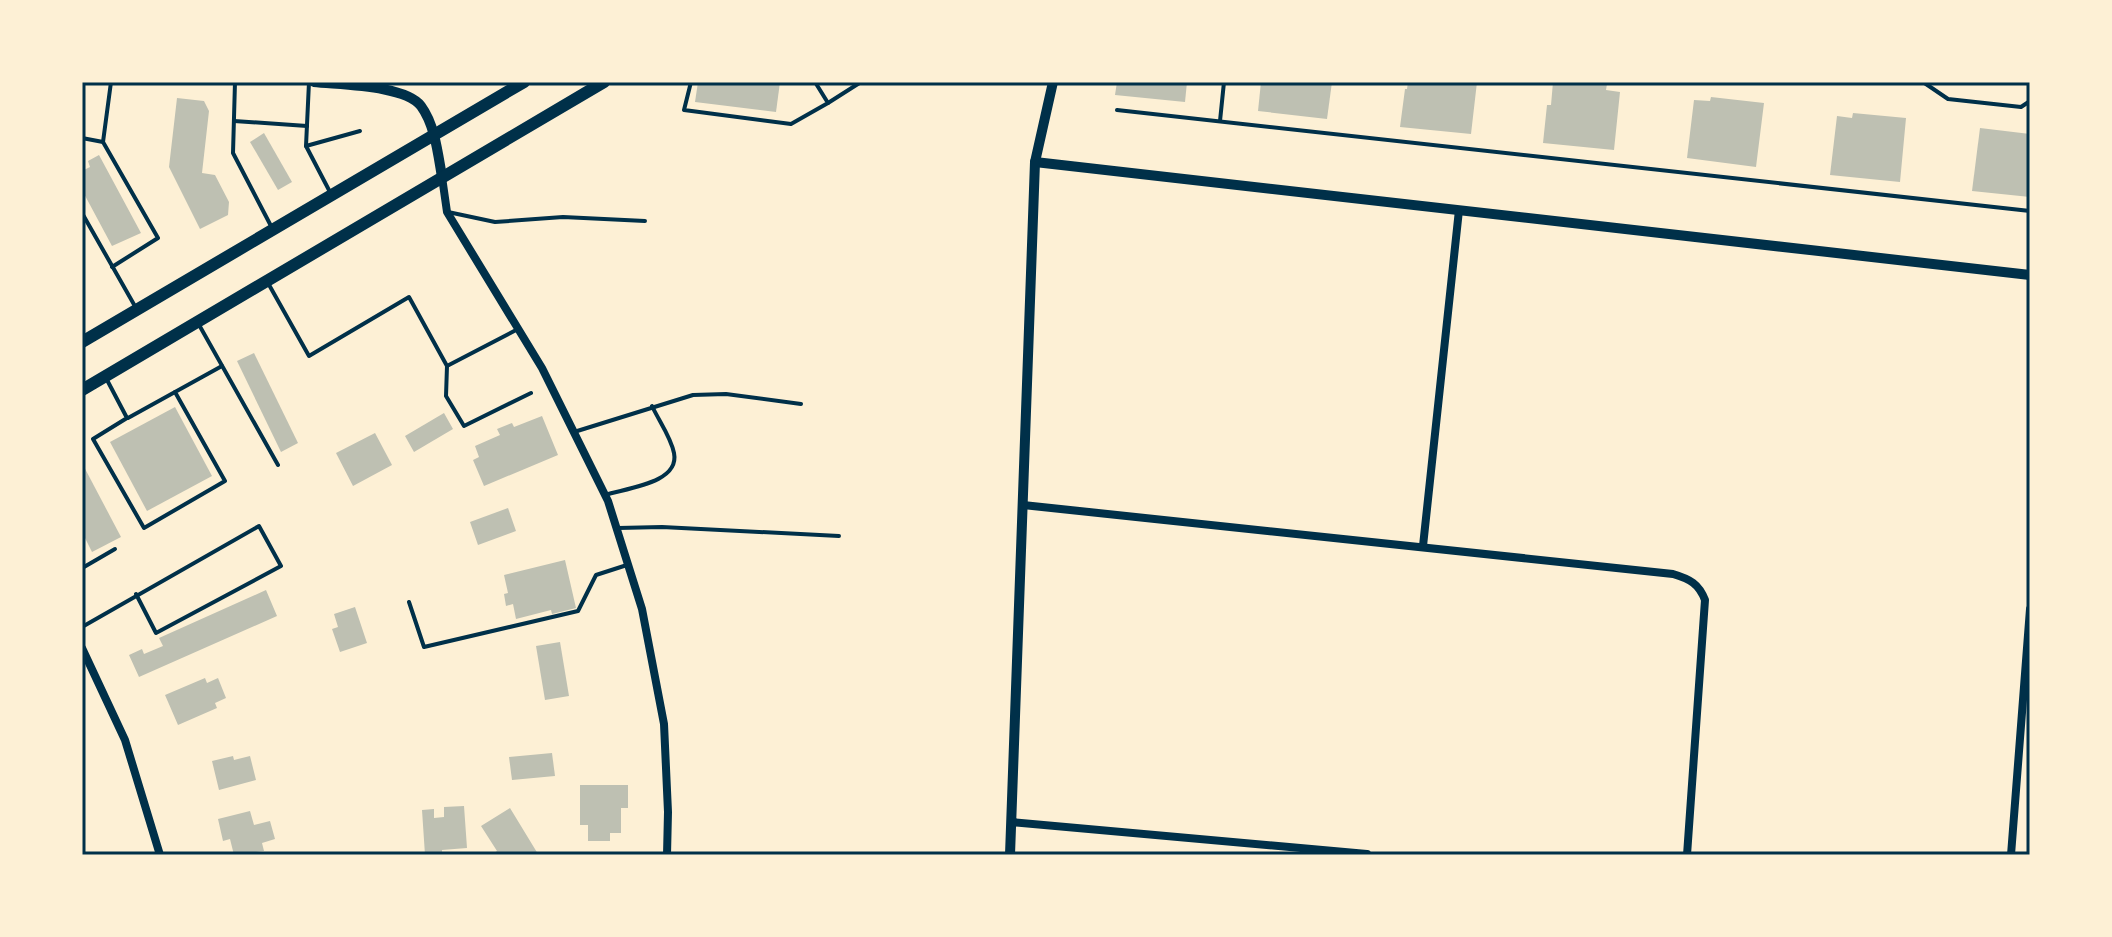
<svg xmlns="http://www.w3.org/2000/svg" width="2112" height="937" viewBox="0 0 2112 937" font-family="Quicksand,sans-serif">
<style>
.building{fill:#bec0b2}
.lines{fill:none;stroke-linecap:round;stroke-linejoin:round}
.service{stroke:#003049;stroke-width:4}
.minor{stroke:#003049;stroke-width:8}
.tertiary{stroke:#003049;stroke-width:10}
.primary{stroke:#003049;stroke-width:12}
.neatline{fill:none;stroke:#003049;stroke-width:3}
</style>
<rect width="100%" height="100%" fill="#fdf0d5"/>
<!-- building -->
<g class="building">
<path d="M 698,82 L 780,82 L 776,112 L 695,102 Z"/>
<path d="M 1117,82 L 1187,82 L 1185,102 L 1115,95 Z"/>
<path d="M 1261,82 L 1332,82 L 1327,119 L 1258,111 Z"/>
<path d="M 1408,82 L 1477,82 L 1471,134 L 1400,127 L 1405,89 L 1407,89 Z"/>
<path d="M 1553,82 L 1607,84 L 1606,90 L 1620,92 L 1614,150 L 1543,143 L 1547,105 L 1551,105 Z"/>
<path d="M 1711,97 L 1764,103 L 1756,167 L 1687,158 L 1694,100 L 1710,101 Z"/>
<path d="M 177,98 L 204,101 L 209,111 L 202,173 L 215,175 L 229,202 L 228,215 L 200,229 L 169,167 Z"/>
<path d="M 1853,113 L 1906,118 L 1900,182 L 1830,175 L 1837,116 L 1852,118 Z"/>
<path d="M 1980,128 L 2030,134 L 2030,197 L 1972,191 Z"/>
<path d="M 264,133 L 292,182 L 278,190 L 250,142 Z"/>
<path d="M 99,155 L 141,233 L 112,246 L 82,190 L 82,171 L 90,167 L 88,161 Z"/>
<path d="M 254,353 L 298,443 L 281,452 L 237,361 Z"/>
<path d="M 175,407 L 212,476 L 147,511 L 110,442 Z"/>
<path d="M 444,413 L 453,429 L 414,452 L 405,436 Z"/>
<path d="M 542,416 L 558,455 L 484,486 L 473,460 L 479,457 L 475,446 L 500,435 L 497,429 L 512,423 L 514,427 Z"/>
<path d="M 375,433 L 392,465 L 353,486 L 336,453 Z"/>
<path d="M 82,463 L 121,537 L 92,552 L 82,532 Z"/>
<path d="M 508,508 L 516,531 L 478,545 L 470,522 Z"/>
<path d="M 565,560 L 576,608 L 552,614 L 551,610 L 516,619 L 513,604 L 506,606 L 504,594 L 508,593 L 504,575 Z"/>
<path d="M 266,590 L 277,616 L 139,677 L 129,655 L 142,649 L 144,654 L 163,646 L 159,638 Z"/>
<path d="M 355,607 L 367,643 L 340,652 L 332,629 L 338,627 L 334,614 Z"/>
<path d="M 560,642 L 569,696 L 545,700 L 536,646 Z"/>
<path d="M 205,678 L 207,683 L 218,678 L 226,698 L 215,703 L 217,708 L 178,725 L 165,695 Z"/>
<path d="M 552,753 L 555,776 L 512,780 L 509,757 Z"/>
<path d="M 233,756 L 234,760 L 250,756 L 256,780 L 219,790 L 212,761 Z"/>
<path d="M 580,785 L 628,785 L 628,808 L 621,808 L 621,833 L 610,833 L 610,841 L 588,841 L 588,825 L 580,825 Z"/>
<path d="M 464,806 L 467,848 L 442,850 L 442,855 L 425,855 L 422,810 L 434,809 L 434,818 L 444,817 L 444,807 Z"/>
<path d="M 510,808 L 538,854 L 535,855 L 491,855 L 497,851 L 481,826 Z"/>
<path d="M 250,811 L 254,825 L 270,821 L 275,839 L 262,843 L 264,851 L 234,855 L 230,839 L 223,841 L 218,819 Z"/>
</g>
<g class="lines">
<!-- service -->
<g class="service">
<path d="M 235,82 L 233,153 L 271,226"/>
<path d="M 691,82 L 684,110 L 791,124 L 828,103 L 815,82"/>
<path d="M 1923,82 L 1948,99 L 2021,107 L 2030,101"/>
<path d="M 828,103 L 861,82"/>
<path d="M 1117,110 L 2030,211"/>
<path d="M 234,121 L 307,126"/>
<path d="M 1220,121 L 1224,82"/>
<path d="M 82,138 L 103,142 L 158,238 L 112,267"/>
<path d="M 103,142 L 111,82"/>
<path d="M 306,146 L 309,82"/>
<path d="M 331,194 L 306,146 L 360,131"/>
<path d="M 448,212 L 495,222 L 563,217 L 645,221"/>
<path d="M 82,213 L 136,308"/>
<path d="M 268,283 L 309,356 L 409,297 L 447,366 L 446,396 L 464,426 L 531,393"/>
<path d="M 198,323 L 278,465"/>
<path d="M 447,366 L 518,329"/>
<path d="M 106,378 L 127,418 L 93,439 L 144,528 L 225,481 L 175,392 L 222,366"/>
<path d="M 128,418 L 175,392"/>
<path d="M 574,432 L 693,395 L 726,394 L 801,404"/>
<path d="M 605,495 C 627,488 680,483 674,453 C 671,437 659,421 652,406"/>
<path d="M 618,528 L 662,527 L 839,536"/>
<path d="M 82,563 L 84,567 L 115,549"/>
<path d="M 409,602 L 424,647 L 578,611 L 596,575 L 627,565"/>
<path d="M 82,627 L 259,526 L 281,566 L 156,633 L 136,594"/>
</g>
<!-- minor -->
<g class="minor">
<path d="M 442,177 L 447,212 L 542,368 L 608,501 L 642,609 L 664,724 L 668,812 L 667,855"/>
<path d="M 1023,505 L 1673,574 C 1690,579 1699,584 1705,600 L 1687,855"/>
<path d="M 1423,546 L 1459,210"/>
<path d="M 82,648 L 125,740 L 160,855"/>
<path d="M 1011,822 L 1367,854"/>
<path d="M 2011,855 L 2030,609"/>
</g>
<!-- tertiary -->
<g class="tertiary">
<path d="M 314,82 C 340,85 405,85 421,106 C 435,125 438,154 442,177"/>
<path d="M 1035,162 L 2030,275"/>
<path d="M 1010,855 L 1035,162 L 1053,82"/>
</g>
<!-- primary -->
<g class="primary">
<path d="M 82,342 L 524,82"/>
<path d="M 82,390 L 604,82"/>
</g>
</g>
<!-- border -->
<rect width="2112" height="937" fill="none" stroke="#fdf0d5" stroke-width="168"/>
<rect x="84" y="84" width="1944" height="769" class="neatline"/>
</svg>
